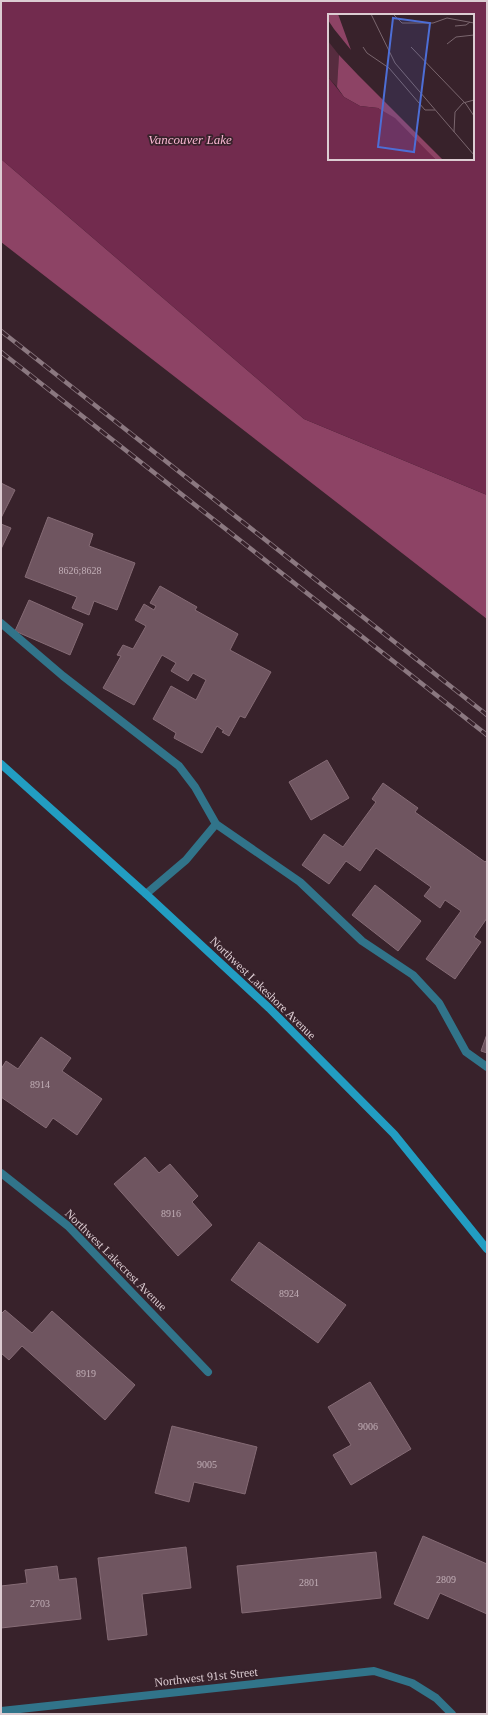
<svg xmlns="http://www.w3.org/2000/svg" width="488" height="1715" viewBox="0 0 488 1715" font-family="'Times New Roman',serif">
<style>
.forest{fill:#8d4365}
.water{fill:#722b4e;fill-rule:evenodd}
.building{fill:#6f5560;stroke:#856b75}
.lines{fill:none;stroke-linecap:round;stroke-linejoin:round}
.street{stroke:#31748a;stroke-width:8}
.secondary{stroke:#229dc2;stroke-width:8}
.rail-casing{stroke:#8b7880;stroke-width:4.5}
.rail{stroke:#38222b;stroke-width:3;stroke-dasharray:9;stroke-linecap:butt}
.labels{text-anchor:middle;stroke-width:3.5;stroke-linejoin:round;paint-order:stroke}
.number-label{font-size:10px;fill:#c1aeb6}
.street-label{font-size:12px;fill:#dcccd2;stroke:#38222b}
.water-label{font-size:13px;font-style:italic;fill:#f8b7d1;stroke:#38222b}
.inset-road{fill:none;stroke:#7a666e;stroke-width:1}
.view{fill:#4d6ed6;fill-opacity:0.15;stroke:#4d6ed6;stroke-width:2}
.inset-edge{fill:none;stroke:#dcccd2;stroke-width:2}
</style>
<rect width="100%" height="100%" fill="#38222b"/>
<!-- forest -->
<path class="forest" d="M 1,159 L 304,419 L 487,495 L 487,619 L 1,242 Z"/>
<!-- water -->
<path class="water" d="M 1,1 L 487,1 L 487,495 L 304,419 L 1,159 ZM 329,15 L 473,15 L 473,159 L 329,159 Z"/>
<!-- building -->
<g class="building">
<path d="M 1,483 L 15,490 L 1,518 Z"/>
<path d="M 48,517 L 93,534 L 89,546 L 135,563 L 117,610 L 94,601 L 89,615 L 72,608 L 77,597 L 25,577 Z"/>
<path d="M 1,524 L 11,528 L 1,549 Z"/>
<path d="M 160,586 L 197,607 L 195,610 L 238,634 L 230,650 L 271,672 L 245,718 L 240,716 L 229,736 L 222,732 L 224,731 L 217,726 L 202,753 L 174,738 L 176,733 L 153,719 L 171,686 L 196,700 L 206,680 L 193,673 L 188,681 L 171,671 L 176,663 L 162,655 L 134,705 L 103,688 L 121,656 L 117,655 L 123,645 L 133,649 L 146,626 L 135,620 L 144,604 L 154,610 L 156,606 L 150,603 Z"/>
<path d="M 29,600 L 83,624 L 70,655 L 15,631 Z"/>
<path d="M 327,760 L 349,798 L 311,820 L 289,782 Z"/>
<path d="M 383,783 L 418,808 L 415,812 L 485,862 L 487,860 L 487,918 L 474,937 L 481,942 L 455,979 L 426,959 L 461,911 L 445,900 L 440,908 L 424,896 L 431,887 L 376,848 L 360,871 L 346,861 L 329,884 L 302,865 L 324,834 L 343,847 L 376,802 L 372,799 Z"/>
<path d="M 375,885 L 421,921 L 398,951 L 352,915 Z"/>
<path d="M 487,1034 L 487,1053 L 481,1051 Z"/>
<path d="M 41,1037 L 71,1058 L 62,1071 L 102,1099 L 77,1135 L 53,1118 L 46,1128 L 1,1097 L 1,1069 L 6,1061 L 18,1069 Z"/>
<path d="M 145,1157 L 159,1173 L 170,1164 L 198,1196 L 192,1202 L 212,1225 L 178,1256 L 114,1184 Z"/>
<path d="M 259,1242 L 346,1305 L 318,1343 L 231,1280 Z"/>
<path d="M 5,1310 L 32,1333 L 52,1311 L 135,1385 L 105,1420 L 22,1346 L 9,1360 L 1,1353 L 1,1314 Z"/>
<path d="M 370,1382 L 411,1449 L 351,1485 L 333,1455 L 351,1445 L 328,1407 Z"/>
<path d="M 172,1426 L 257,1447 L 245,1494 L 194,1482 L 189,1502 L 155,1493 Z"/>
<path d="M 423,1536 L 487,1564 L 487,1614 L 440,1593 L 428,1619 L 394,1604 Z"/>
<path d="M 186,1547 L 191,1588 L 142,1594 L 147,1635 L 108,1640 L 98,1558 Z"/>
<path d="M 376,1552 L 381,1598 L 242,1613 L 237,1566 Z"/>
<path d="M 57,1566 L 59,1580 L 76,1578 L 81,1619 L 1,1628 L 1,1586 L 27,1583 L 25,1570 Z"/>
</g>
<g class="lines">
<!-- street -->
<g class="street">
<path d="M 1,623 L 63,676 L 179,766 L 195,787 L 216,824 L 300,882 L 362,941 L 413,975 L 439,1003 L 466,1052 L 487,1067"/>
<path d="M 146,894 L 186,860 L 216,824"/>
<path d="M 1,1173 L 68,1226 L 208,1372"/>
<path d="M 1,1711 L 374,1671 L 412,1683 L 436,1698 L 452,1714"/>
</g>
<!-- secondary -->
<path class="secondary" d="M 1,764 L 146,894 L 269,1008 L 394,1134 L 487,1249"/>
<!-- rail casing -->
<g class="rail-casing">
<g id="rail">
<path d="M 1,331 L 487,715"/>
<path d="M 1,352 L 487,735"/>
</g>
</g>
<!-- rail -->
<use href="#rail" class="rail"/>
</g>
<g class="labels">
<!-- number labels -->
<g class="number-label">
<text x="80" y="574">8626;8628</text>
<text x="40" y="1088">8914</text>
<text x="171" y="1217">8916</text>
<text x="289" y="1297">8924</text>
<text x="86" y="1377">8919</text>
<text x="368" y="1430">9006</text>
<text x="207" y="1468">9005</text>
<text x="446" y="1583">2809</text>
<text x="309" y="1586">2801</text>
<text x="40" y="1607">2703</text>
</g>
<!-- street labels -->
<g class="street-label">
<text transform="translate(263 988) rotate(44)" y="4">Northwest Lakeshore Avenue</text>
<text transform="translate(116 1260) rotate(45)" y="4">Northwest Lakecrest Avenue</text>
<text transform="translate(206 1677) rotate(-6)" y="4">Northwest 91st Street</text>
</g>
<!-- water labels -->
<g class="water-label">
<text x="190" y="144">Vancouver Lake</text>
</g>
</g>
<!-- overview -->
<g transform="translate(328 14)">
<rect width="146" height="146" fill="#38222b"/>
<path d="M 0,27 L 11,41 L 9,73 L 0,63 Z" fill="#572c3f"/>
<path d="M 0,0 L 10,0 L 23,36 L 6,15 L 0,6 ZM 11,41 L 30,61 L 115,146 L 108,146 L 50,94 L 32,92 L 16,83 L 9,73 Z" fill="#8d4365"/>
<path d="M 0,63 L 16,83 L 32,92 L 50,94 L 67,104 L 108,146 L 0,146 Z" fill="#722b4e"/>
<path class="inset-road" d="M 43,0 L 67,49 L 146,141M 65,0 L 74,9 L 105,9 L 119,4 L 146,9M 127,12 L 138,11 L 142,8M 119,30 L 128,23 L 146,21M 35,33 L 39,39 L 61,54 L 97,96 L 107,96M 83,33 L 138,90 L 146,102M 126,118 L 127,98 L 135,89 L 146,86"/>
<path class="view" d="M 65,4 L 102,9 L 86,138 L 50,133 Z"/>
<rect width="146" height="146" class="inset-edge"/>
</g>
<!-- border -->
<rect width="488" height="1715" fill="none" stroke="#dcccd2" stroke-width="4"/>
</svg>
